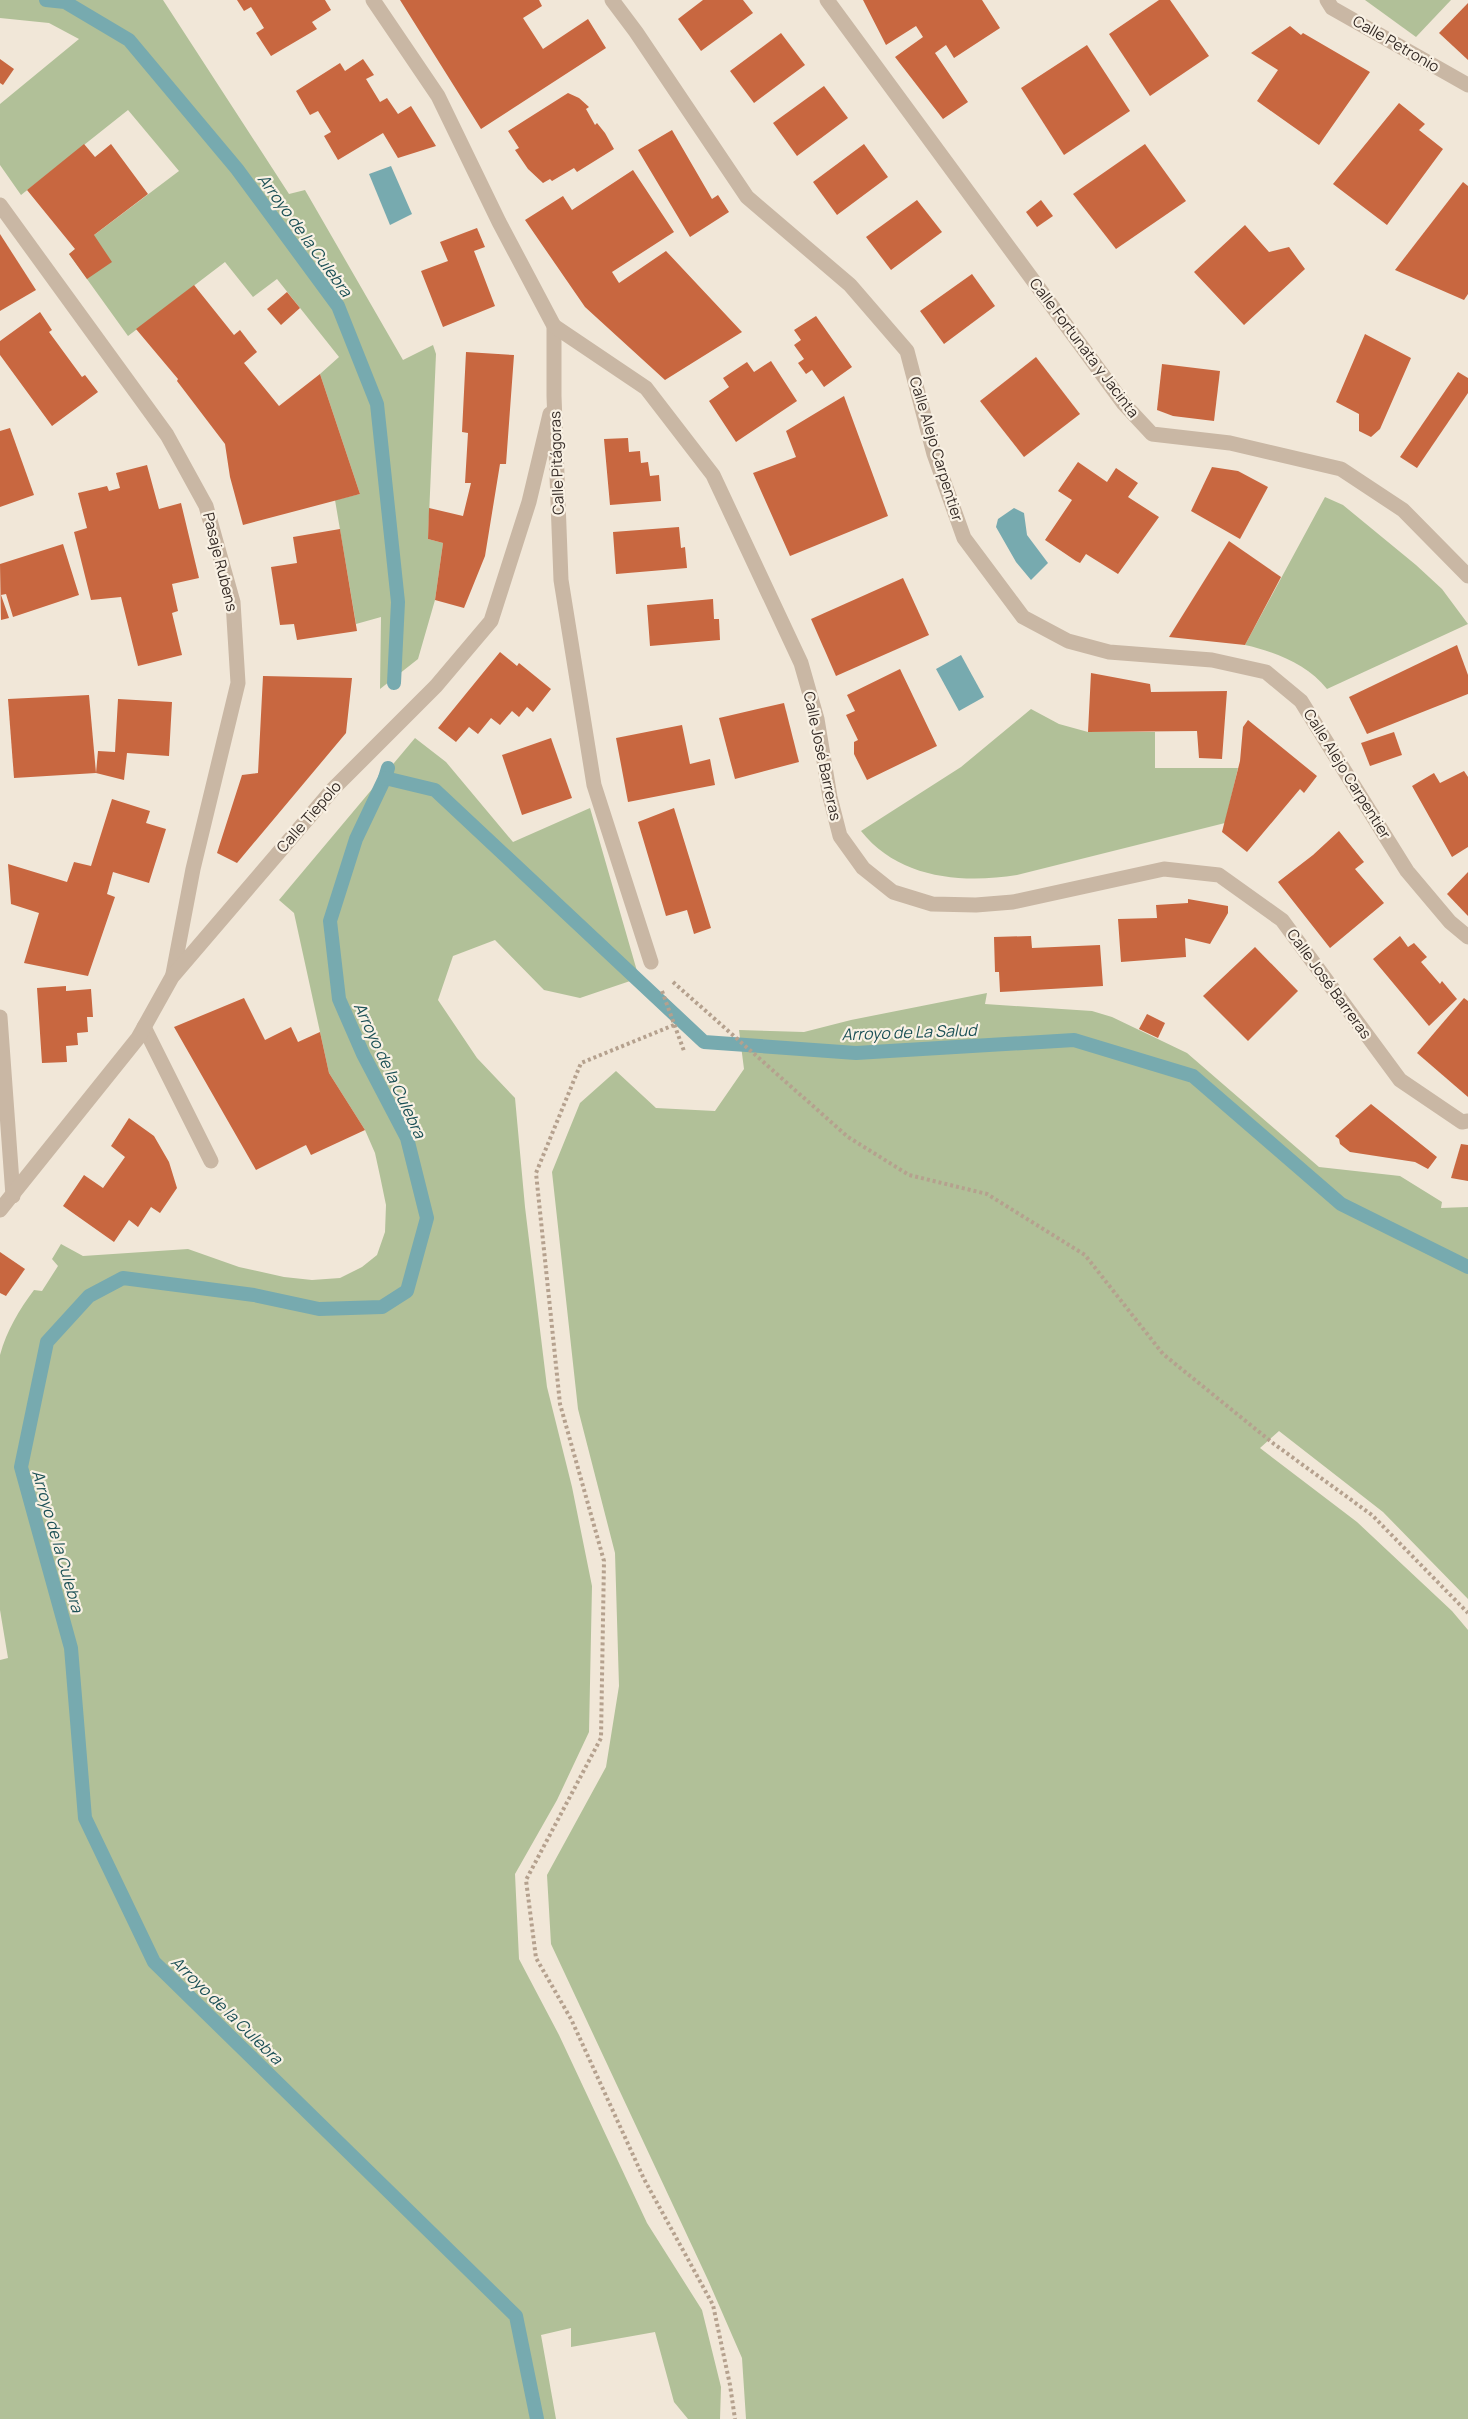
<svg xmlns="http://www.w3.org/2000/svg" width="1468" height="2419" viewBox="0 0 1468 2419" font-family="Manrope,sans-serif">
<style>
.green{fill:#b1c098}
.water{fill:#77aaaf}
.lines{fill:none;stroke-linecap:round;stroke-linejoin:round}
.stream{stroke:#77aaaf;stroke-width:14}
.building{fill:#c86740}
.path{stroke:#b5a18e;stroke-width:4;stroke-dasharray:3 3;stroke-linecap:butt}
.minor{stroke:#c9b7a4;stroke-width:15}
.labels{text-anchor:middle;stroke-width:4.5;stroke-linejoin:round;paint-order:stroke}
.street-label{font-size:15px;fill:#352b26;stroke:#f9f1e4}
.water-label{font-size:16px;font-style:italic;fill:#1b5056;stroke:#f9f1e4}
</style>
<rect width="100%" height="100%" fill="#f1e7d8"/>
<!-- green -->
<g class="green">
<path d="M 0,0 L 163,0 L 289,194 L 305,190 L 403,360 L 433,345 L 436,354 L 428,539 L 443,543 L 435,600 L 418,659 L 380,689 L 381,617 L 356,624 L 335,500 L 360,494 L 320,374 L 339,357 L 277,279 L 253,297 L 225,262 L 128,336 L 69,254 L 179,171 L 128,110 L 21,195 L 0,165 L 0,104 L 79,39 L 49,23 L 0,18 Z"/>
<path d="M 1365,0 L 1451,0 L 1416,37 Z"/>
<path d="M 1325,497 L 1343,505 L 1416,565 L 1442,589 L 1468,624 L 1327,689 C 1307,664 1276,652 1245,645 Z"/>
<path d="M 1031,709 L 1059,724 L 1088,732 L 1155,732 L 1155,768 L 1238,768 L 1225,823 L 1017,875 C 961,884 898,878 861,831 L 961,767 Z"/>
<path d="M 415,738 L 446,762 L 513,842 L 590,808 L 639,978 L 580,998 L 544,990 L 495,940 L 453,956 L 438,1000 L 477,1058 L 515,1098 L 525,1207 L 547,1387 L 572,1487 L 592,1586 L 589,1732 L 557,1800 L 515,1874 L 519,1959 L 559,2035 L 647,2223 L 702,2310 L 721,2387 L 720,2419 L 688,2419 L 674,2402 L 655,2332 L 571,2347 L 571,2328 L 541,2335 L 556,2419 L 0,2419 L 0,1660 L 8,1658 L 0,1610 L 0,1355 C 7,1330 19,1310 34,1290 L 42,1291 L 58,1266 L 52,1259 L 61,1244 L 83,1256 L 188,1249 L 239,1267 L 284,1277 L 312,1280 L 340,1278 L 362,1267 L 377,1255 L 385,1232 L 386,1205 L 380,1176 L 375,1153 L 365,1130 L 329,1073 L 294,913 L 279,900 Z"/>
<path d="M 987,993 L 985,1004 L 1092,1011 L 1112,1017 L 1187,1053 L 1319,1167 L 1400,1176 L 1442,1202 L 1441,1208 L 1468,1207 L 1468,1599 L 1383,1512 L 1279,1431 L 1260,1448 L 1357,1522 L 1452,1611 L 1468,1630 L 1468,2419 L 746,2419 L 742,2358 L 708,2280 L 551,1944 L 547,1875 L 606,1767 L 619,1686 L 615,1553 L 578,1409 L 552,1172 L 580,1103 L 616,1071 L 656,1108 L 715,1111 L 744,1069 L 739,1030 L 804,1032 L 851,1020 Z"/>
</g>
<!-- water -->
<g class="water">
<path d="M 391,166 L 412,214 L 390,225 L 369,174 Z"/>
<path d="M 1014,508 L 1024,513 L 1027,535 L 1048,563 L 1031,580 L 1016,562 L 996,527 L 998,519 Z"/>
<path d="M 961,655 L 984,697 L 959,711 L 936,669 Z"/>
</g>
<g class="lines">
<!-- stream -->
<g class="stream">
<path d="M 46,0 L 65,2 L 129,40 L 237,169 L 338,306 L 377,404 L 398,602 L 394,683"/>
<path d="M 388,768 L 385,778 L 356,839 L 330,921 L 339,999 L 363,1054 L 407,1138 L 427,1218 L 407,1291 L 382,1307 L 319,1309 L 254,1295 L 123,1278 L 89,1296 L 47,1342 L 21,1467 L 71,1648 L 85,1818 L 154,1962 L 516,2316 L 537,2419"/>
<path d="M 385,778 L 435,790 L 704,1042 L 856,1053 L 1074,1040 L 1193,1076 L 1341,1204 L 1468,1267"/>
</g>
</g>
<!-- building -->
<g class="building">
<path d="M 237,0 L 325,0 L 331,10 L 312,22 L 317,29 L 271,56 L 256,33 L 264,28 L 251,7 L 244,11 Z"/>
<path d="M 400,0 L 539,0 L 542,6 L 523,18 L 543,49 L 588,19 L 606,48 L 481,129 Z"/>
<path d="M 703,0 L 743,0 L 753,13 L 701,51 L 678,19 Z"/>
<path d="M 863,0 L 982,0 L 1000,28 L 954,58 L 946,45 L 935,53 L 968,102 L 943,119 L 895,57 L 923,37 L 916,26 L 886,45 Z"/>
<path d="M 1159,0 L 1170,0 L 1209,56 L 1150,96 L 1109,34 Z"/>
<path d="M 1468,3 L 1468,60 L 1439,33 Z"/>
<path d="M 1290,26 L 1301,35 L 1303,33 L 1370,72 L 1319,145 L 1257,101 L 1278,70 L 1251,53 Z"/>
<path d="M 781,33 L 805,65 L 754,103 L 730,71 Z"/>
<path d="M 1087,45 L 1130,111 L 1064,155 L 1021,88 Z"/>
<path d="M 0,59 L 14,69 L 3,85 L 0,83 Z"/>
<path d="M 363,59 L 374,75 L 366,79 L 380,102 L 387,98 L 398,114 L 411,106 L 436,146 L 398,158 L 383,133 L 338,160 L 324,136 L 331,132 L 318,111 L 310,115 L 296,91 L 340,63 L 345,71 Z"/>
<path d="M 824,86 L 848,118 L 797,156 L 773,123 Z"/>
<path d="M 568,93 L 579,98 L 589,107 L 586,109 L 595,125 L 597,123 L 605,133 L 614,149 L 577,172 L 574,168 L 552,181 L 550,179 L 543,183 L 528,169 L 515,150 L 519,148 L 508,131 Z"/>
<path d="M 1399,103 L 1425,124 L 1419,130 L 1443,149 L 1387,225 L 1333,184 Z"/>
<path d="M 672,130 L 712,199 L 718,195 L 729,212 L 690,237 L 638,150 Z"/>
<path d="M 84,144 L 95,157 L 111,144 L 148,194 L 94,235 L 112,262 L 87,279 L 69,254 L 75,249 L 27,190 Z"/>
<path d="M 864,144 L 888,177 L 837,215 L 813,182 Z"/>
<path d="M 1145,144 L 1186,201 L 1116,249 L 1073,194 Z"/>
<path d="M 633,170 L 674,232 L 612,272 L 619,283 L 666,251 L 742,332 L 665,380 L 585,307 L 525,220 L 563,196 L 572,210 Z"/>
<path d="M 1463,182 L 1468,186 L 1468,294 L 1464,300 L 1395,270 Z"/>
<path d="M 917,200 L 942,232 L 891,270 L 866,237 Z"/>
<path d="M 1041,200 L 1053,216 L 1037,227 L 1026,212 Z"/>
<path d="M 1245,225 L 1269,252 L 1289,247 L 1305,269 L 1244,325 L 1194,272 Z"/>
<path d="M 477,228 L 485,247 L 474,251 L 495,306 L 443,327 L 421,271 L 448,261 L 440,242 Z"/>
<path d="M 0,234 L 36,290 L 0,311 Z"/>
<path d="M 972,274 L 995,306 L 944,344 L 920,311 Z"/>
<path d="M 194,285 L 234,335 L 240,330 L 257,352 L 244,363 L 279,406 L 320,374 L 360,494 L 243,525 L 230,477 L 225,444 L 177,381 L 178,379 L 136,329 Z"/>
<path d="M 287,292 L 300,308 L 281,325 L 267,309 Z"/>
<path d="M 40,312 L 52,330 L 49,332 L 82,377 L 85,375 L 98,392 L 52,426 L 0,355 L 0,341 Z"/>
<path d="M 816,316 L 852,367 L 824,387 L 812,370 L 806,374 L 798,363 L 804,359 L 794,345 L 801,340 L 794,330 Z"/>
<path d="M 1365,334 L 1411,358 L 1380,429 L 1371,437 L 1359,431 L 1359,414 L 1336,402 Z"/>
<path d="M 466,352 L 514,355 L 506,464 L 500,464 L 485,556 L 464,608 L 435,600 L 443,543 L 428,539 L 429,508 L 463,516 L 471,483 L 465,483 L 468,433 L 462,432 Z"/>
<path d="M 1036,357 L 1080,414 L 1024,457 L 980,401 Z"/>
<path d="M 771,361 L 797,401 L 736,442 L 709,401 L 729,387 L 723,378 L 747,362 L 754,372 Z"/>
<path d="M 1162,364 L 1220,371 L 1214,421 L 1173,416 L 1157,410 Z"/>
<path d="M 1458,372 L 1468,378 L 1468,393 L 1417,468 L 1400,457 Z"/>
<path d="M 844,396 L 888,516 L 790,556 L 753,473 L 796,457 L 786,431 Z"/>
<path d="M 10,428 L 34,495 L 0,507 L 0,431 Z"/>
<path d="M 628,438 L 629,452 L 640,451 L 641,463 L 648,462 L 650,476 L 659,475 L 661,501 L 610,505 L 604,439 Z"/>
<path d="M 1078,462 L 1107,482 L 1116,468 L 1138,483 L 1128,497 L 1159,517 L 1118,574 L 1086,554 L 1080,563 L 1076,561 L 1045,540 L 1072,500 L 1058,491 Z"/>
<path d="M 147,465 L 159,509 L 181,503 L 199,578 L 172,584 L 178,611 L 172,613 L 182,655 L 138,666 L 121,597 L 91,600 L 74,532 L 87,528 L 78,493 L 107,486 L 109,491 L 120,488 L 116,473 Z"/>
<path d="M 1212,467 L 1238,471 L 1268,487 L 1240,539 L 1191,511 Z"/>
<path d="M 679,527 L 681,548 L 685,547 L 687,568 L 616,574 L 613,532 Z"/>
<path d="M 340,529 L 357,631 L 297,640 L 294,624 L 280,625 L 271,567 L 297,563 L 293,537 Z"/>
<path d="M 1229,541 L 1281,577 L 1245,645 L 1169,637 Z"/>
<path d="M 63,544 L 79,595 L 13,617 L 6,594 L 1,595 L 9,618 L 1,620 L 0,564 Z"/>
<path d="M 903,578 L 929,635 L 836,676 L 811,619 Z"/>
<path d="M 713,599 L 714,619 L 719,619 L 720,640 L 650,646 L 647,605 Z"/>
<path d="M 1457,645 L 1468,675 L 1468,694 L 1367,734 L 1349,697 Z"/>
<path d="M 500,652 L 517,666 L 519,663 L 551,689 L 533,712 L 527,707 L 519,717 L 512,711 L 500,725 L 491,718 L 478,734 L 469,727 L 456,742 L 438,728 Z"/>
<path d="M 900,669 L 937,746 L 867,780 L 854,754 L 854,742 L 858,740 L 846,715 L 855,711 L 847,695 Z"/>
<path d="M 1091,673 L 1150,684 L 1151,692 L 1227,691 L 1222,759 L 1199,758 L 1197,731 L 1088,732 Z"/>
<path d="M 263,676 L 352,678 L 346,733 L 237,863 L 217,853 L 242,775 L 258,773 Z"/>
<path d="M 89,695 L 96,773 L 14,778 L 8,699 Z"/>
<path d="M 118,699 L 172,702 L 169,756 L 127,753 L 124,780 L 96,773 L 98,751 L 115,752 Z"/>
<path d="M 784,703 L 799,762 L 735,779 L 719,718 Z"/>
<path d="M 1248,720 L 1317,776 L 1304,793 L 1300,789 L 1247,852 L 1222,832 L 1240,761 L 1243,727 Z"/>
<path d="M 682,725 L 690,764 L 710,759 L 715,785 L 628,802 L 616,738 Z"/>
<path d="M 1394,732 L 1402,755 L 1370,766 L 1361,743 Z"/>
<path d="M 551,738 L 572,798 L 522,815 L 502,755 Z"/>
<path d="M 1464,771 L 1468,777 L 1468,847 L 1452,857 L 1412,786 L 1434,773 L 1440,783 Z"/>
<path d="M 112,799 L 150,811 L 146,823 L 166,829 L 149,883 L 113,872 L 107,894 L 115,897 L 88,976 L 24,963 L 39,913 L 11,904 L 8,864 L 67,882 L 74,862 L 91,866 Z"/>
<path d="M 674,808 L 711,928 L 694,934 L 687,910 L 666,916 L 638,822 Z"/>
<path d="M 1339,831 L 1364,862 L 1355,869 L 1384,903 L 1330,948 L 1278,882 L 1313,855 Z"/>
<path d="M 1468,872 L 1468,916 L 1447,894 Z"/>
<path d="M 1188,899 L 1228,906 L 1228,913 L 1210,944 L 1185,938 L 1186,957 L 1121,962 L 1118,919 L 1157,918 L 1156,905 L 1188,903 Z"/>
<path d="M 1031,936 L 1032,948 L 1100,945 L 1103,986 L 1000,992 L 999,972 L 995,972 L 994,937 Z"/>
<path d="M 1400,936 L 1408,947 L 1414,943 L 1427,957 L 1421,962 L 1440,984 L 1442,981 L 1457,999 L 1429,1026 L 1373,959 Z"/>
<path d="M 1255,947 L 1298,991 L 1248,1041 L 1203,996 Z"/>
<path d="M 66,986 L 66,991 L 91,989 L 93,1017 L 87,1017 L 88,1032 L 77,1033 L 78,1045 L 66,1046 L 67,1062 L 42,1063 L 37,988 Z"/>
<path d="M 244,998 L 265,1040 L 291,1027 L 298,1042 L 320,1032 L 329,1073 L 365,1130 L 311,1155 L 306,1145 L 256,1170 L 174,1027 Z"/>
<path d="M 1464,998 L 1468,1001 L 1468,1097 L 1417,1053 Z"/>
<path d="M 1147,1014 L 1165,1023 L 1158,1038 L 1139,1029 Z"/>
<path d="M 1371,1104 L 1437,1157 L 1428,1169 L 1415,1162 L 1350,1152 L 1340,1144 L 1339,1139 L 1335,1136 Z"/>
<path d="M 129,1118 L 154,1136 L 169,1162 L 177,1188 L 160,1213 L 151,1207 L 138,1227 L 129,1220 L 114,1242 L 63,1206 L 84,1175 L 103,1188 L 125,1157 L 111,1146 Z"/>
<path d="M 1461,1144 L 1468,1145 L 1468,1181 L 1451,1178 Z"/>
<path d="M 0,1252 L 25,1269 L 6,1296 L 0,1293 Z"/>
</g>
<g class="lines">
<!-- path -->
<g class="path">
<path d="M 673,982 L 848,1137 L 909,1175 L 987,1194 L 1085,1255 L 1163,1354 L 1274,1444 L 1372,1515 L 1468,1613"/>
<path d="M 662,991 L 684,1051"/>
<path d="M 674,1025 L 581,1063 L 536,1173 L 560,1404 L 604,1561 L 601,1738 L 526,1880 L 536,1958 L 571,2019 L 644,2179 L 713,2305 L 730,2385 L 735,2419"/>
</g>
<!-- minor -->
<g class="minor">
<path d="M 373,0 L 438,96 L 499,222 L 554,326 L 554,396 L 561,580 L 594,785 L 651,962"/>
<path d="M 612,0 L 636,32 L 747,197 L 850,285 L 907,351 L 934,454 L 964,538 L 1023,617 L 1068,641 L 1109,652 L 1212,660 L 1266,672 L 1301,701 L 1407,871 L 1450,922 L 1468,937"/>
<path d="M 827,0 L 1124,404 L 1152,434 L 1230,443 L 1341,469 L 1403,510 L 1468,576"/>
<path d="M 1327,0 L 1332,8 L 1468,85"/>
<path d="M 0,205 L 167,435 L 206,506 L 233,602 L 238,683 L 193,869 L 173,974"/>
<path d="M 554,326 L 646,388 L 713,475 L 801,663 L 817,719 L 830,797 L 840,836 L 863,868 L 893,892 L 932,904 L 976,905 L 1013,902 L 1164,869 L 1219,875 L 1282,920 L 1400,1080 L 1462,1122 L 1468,1121"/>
<path d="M 0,1017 L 13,1196"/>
<path d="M 144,1027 L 211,1161"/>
<path d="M 0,1210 L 138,1038 L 172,977 L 334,788 L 436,686 L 491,621 L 529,502 L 550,414"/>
</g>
</g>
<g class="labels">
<!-- street labels -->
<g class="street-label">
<text transform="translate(1396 44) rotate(30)" y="5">Calle Petronio</text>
<text transform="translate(1084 348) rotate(53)" y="5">Calle Fortunata y Jacinta</text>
<text transform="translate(936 449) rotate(73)" y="5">Calle Alejo Carpentier</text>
<text transform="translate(557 463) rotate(-92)" y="5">Calle Pitágoras</text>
<text transform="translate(220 562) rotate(76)" y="5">Pasaje Rubens</text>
<text transform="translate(822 756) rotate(78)" y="5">Calle José Barreras</text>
<text transform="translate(1347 774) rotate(58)" y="5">Calle Alejo Carpentier</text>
<text transform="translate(309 817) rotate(-49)" y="5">Calle Tiepolo</text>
<text transform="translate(1329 984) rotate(54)" y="5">Calle José Barreras</text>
</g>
<!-- water labels -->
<g class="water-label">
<text transform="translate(305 235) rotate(54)" y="6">Arroyo de la Culebra</text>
<text transform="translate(909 1032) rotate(-2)" y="6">Arroyo de La Salud</text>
<text transform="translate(390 1070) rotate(65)" y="6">Arroyo de la Culebra</text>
<text transform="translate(58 1541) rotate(74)" y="6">Arroyo de la Culebra</text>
<text transform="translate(227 2010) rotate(44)" y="6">Arroyo de la Culebra</text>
</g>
</g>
</svg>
